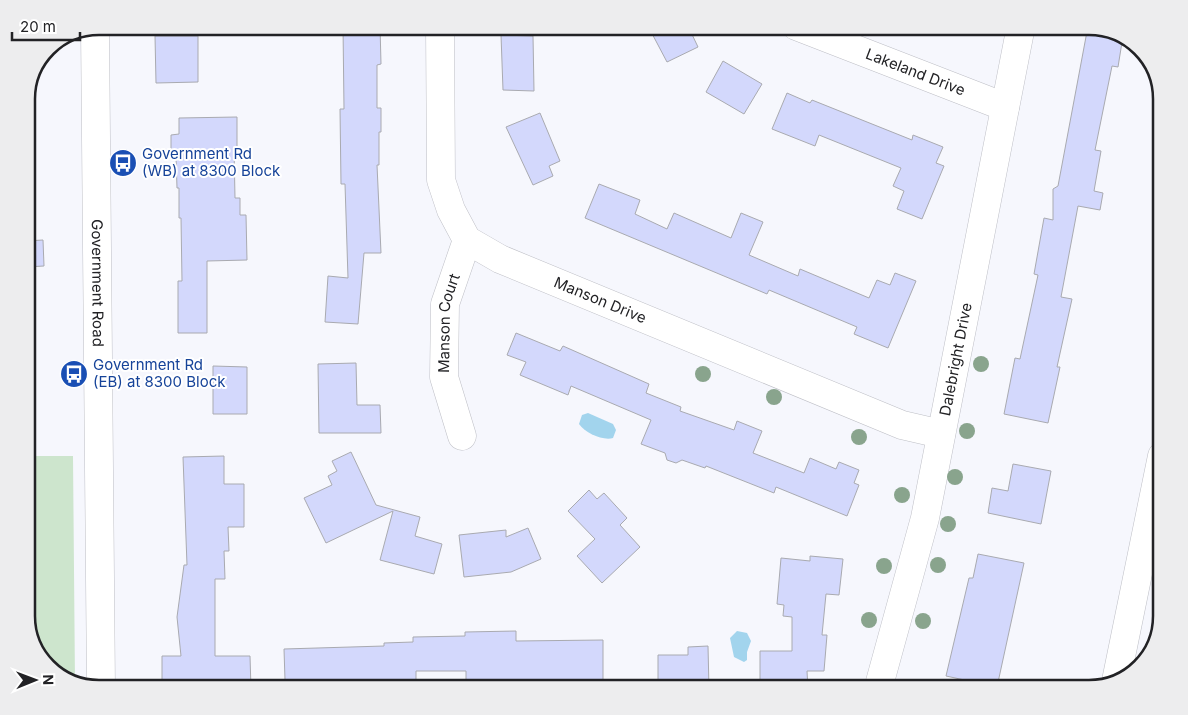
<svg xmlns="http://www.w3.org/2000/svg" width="1188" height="715" viewBox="0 0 1188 715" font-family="Inter,sans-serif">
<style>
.green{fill:#cde5cd}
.water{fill:#a2d4ed}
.building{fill:#d3d8fc;stroke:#a9aab0}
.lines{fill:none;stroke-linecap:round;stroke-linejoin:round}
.minor-casing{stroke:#bebfc6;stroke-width:29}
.major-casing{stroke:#bebfc6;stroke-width:29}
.minor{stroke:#fff;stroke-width:28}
.major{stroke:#fff;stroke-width:28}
.tree{fill:#89a48d}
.labels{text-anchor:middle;stroke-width:4;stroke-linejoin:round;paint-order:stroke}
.street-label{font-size:15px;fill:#222225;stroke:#fff}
.transit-label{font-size:15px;fill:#164399;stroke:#fff;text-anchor:start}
.rim{fill:none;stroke:#222225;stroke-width:2.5}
</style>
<rect width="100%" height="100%" fill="#f6f7fd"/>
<!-- green -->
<path class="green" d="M 26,456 L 73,456 L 75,682 C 61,678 45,666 37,653 C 19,626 26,494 26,456 Z"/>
<!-- water -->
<g class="water">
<path d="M 588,413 L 613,424 L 616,430 L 613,438 C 603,441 585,433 579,424 L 582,415 Z"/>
<path d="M 737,631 L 747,633 L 751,641 L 747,652 L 747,660 L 744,662 L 734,657 L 730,638 Z"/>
</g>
<!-- building -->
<g class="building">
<path d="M 343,26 L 380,26 L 381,64 L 377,65 L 377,108 L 381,108 L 381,132 L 379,132 L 379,165 L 377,165 L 381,253 L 364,253 L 358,324 L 325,322 L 328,276 L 348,278 L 345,184 L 341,184 L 340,109 L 344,109 Z"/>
<path d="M 648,26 L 688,26 L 698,47 L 667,62 Z"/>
<path d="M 1088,26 L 1123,36 L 1118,67 L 1112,66 L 1095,150 L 1101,151 L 1094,191 L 1103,193 L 1100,210 L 1078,206 L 1061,297 L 1072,299 L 1057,367 L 1060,367 L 1048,423 L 1004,414 L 1015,358 L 1020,359 L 1038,275 L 1034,274 L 1044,218 L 1053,220 L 1053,189 L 1058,186 Z"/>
<path d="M 501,35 L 533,36 L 534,91 L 503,90 Z"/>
<path d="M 155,36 L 198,36 L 198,82 L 156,83 Z"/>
<path d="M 723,61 L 762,84 L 744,114 L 706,92 Z"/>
<path d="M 787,93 L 810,103 L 812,100 L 912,140 L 913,135 L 943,147 L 936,163 L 944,166 L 922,219 L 897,209 L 904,191 L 893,186 L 901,168 L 819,135 L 815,146 L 772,129 Z"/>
<path d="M 540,113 L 560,161 L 549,166 L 553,176 L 533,185 L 506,127 Z"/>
<path d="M 237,117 L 237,148 L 234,148 L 235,198 L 240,198 L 240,215 L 246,215 L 247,260 L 207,261 L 207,333 L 178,333 L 178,281 L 182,281 L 181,218 L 179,218 L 179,188 L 177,188 L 176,157 L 171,157 L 171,135 L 179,134 L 179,118 Z"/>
<path d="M 599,184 L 640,200 L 635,214 L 667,229 L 674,213 L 731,238 L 741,213 L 763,222 L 749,255 L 798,276 L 800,269 L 869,298 L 877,280 L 890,285 L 895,273 L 916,281 L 888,348 L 854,334 L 857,327 L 769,290 L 767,294 L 585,218 Z"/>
<path d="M 43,240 L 44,266 L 26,267 L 26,241 Z"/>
<path d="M 516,333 L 560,351 L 563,346 L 649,384 L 646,393 L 681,407 L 680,411 L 734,430 L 737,421 L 762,431 L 753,453 L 804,473 L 810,458 L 836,469 L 839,462 L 859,470 L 854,483 L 859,485 L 847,516 L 776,487 L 774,493 L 706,466 L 705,468 L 682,460 L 676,463 L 667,460 L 665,453 L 641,444 L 651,420 L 571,386 L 568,395 L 520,375 L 526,362 L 507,355 Z"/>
<path d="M 356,363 L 357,405 L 380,405 L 381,433 L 319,433 L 318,364 Z"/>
<path d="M 213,366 L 247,367 L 247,414 L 213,414 Z"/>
<path d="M 351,452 L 376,505 L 420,517 L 415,536 L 442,544 L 434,574 L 380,560 L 393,511 L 326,543 L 304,498 L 332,485 L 328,476 L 337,471 L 332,461 Z"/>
<path d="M 224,456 L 224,484 L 244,484 L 244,527 L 228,527 L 229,551 L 224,551 L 225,579 L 215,579 L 215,656 L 250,656 L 251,689 L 162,689 L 162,656 L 181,656 L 177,617 L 184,565 L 187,565 L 183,457 Z"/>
<path d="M 1013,464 L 1051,471 L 1041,524 L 988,513 L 992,488 L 1008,491 Z"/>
<path d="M 589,490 L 597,499 L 604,493 L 627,518 L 620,525 L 640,547 L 602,583 L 577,556 L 595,539 L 568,511 Z"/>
<path d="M 528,528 L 541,559 L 511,572 L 464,577 L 459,535 L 506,530 L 506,537 Z"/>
<path d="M 978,554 L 1024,563 L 997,687 L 946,676 L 969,578 L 973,578 Z"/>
<path d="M 810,556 L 843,559 L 839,595 L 826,594 L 822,635 L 827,635 L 824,671 L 807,671 L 808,689 L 760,689 L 760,651 L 792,651 L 792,617 L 783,616 L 784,605 L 777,604 L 781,558 L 810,561 Z"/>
<path d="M 516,631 L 516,641 L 603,640 L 603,689 L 466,687 L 466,671 L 416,671 L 416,681 L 409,681 L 408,689 L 291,689 L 290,680 L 285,680 L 284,649 L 384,646 L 384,643 L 413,642 L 413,637 L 465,636 L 465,632 Z"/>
<path d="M 708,646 L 709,689 L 658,689 L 658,655 L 688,655 L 688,647 Z"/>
</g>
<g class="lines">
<!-- minor casing -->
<g class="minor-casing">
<g id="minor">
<path id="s1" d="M 440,26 L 441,180 L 451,210 L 467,240 L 500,259 L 902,425 L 941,434"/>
<path id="s2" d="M 796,26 L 1005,107"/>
<path id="s3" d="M 95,28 L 101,689"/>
<path id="s4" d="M 462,436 L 444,377 L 445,304 L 467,240"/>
<path id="s5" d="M 878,689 L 925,518 L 1021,26"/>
</g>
</g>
<!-- major casing -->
<g class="major-casing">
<path id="major" d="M 1116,681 L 1162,456"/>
</g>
<!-- minor -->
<use href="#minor" class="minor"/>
<!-- major -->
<use href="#major" class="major"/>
</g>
<!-- trees -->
<g class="tree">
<circle cx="981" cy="364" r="8"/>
<circle cx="703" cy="374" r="8"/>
<circle cx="774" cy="397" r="8"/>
<circle cx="967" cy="431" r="8"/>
<circle cx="859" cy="437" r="8"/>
<circle cx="955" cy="477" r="8"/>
<circle cx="902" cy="495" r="8"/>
<circle cx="948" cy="524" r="8"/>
<circle cx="938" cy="565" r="8"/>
<circle cx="884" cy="566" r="8"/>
<circle cx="869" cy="620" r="8"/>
<circle cx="923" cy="621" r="8"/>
</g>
<!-- icons -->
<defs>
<g id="bus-disc" transform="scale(1.4375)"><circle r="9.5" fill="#1a4fb4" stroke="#fff"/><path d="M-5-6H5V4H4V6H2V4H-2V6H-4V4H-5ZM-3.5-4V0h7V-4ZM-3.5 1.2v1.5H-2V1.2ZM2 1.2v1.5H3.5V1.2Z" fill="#fff"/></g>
</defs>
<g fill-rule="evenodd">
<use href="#bus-disc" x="123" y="163"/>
<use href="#bus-disc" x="74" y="374"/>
</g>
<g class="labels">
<!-- street labels -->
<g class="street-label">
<text dy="5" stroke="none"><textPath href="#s2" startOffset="128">Lakeland Drive</textPath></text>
<text dy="5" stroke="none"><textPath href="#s3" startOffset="255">Government Road</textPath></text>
<text dy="5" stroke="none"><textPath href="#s1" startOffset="366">Manson Drive</textPath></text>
<text dy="5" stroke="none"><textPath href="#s4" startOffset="116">Manson Court</textPath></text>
<text dy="5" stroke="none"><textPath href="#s5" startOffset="339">Dalebright Drive</textPath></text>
</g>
<!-- transit labels -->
<g class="transit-label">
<text x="142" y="159">Government Rd<tspan x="142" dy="17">(WB) at 8300 Block</tspan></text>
<text x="93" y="370">Government Rd<tspan x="93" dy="17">(EB) at 8300 Block</tspan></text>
</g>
</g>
<!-- crop -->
<path d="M0 0H1188V715H0ZM99 35H1089A64 64 0 0 1 1153 99V616A64 64 0 0 1 1089 680H99A64 64 0 0 1 35 616V99A64 64 0 0 1 99 35Z" fill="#ededee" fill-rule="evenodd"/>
<path class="rim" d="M99 35H1089A64 64 0 0 1 1153 99V616A64 64 0 0 1 1089 680H99A64 64 0 0 1 35 616V99A64 64 0 0 1 99 35Z"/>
<!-- north arrow -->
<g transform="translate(35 680) rotate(89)" stroke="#ffffff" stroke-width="4" paint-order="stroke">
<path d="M0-4L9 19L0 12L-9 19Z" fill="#222225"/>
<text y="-8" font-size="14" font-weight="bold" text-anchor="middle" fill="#222225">N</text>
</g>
<!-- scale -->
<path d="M12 32v8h68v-8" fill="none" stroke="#222225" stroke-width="2.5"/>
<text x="20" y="32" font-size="15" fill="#222225" stroke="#ffffff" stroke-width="4" paint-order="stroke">20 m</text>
</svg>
